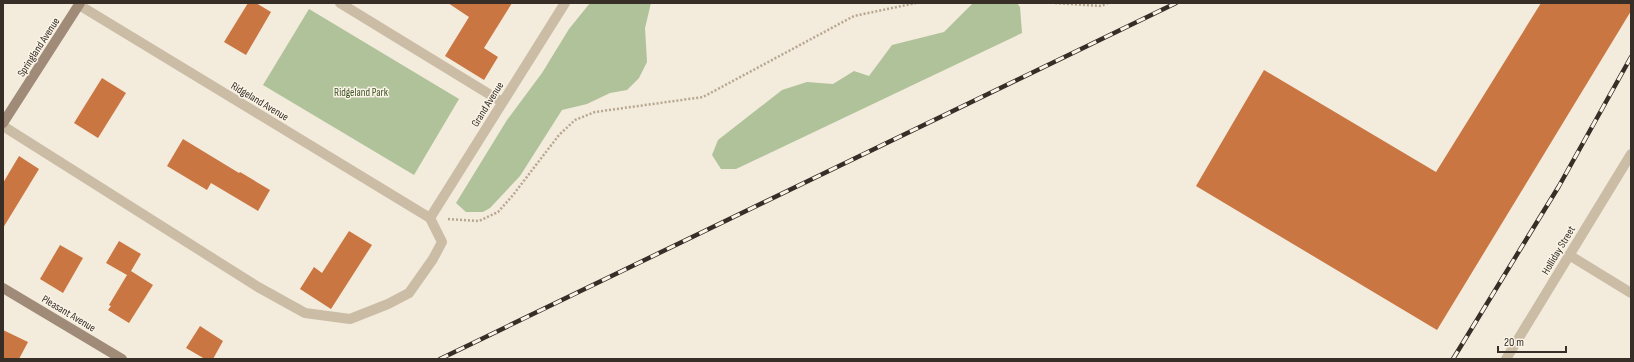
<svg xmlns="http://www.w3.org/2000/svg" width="1634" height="362" viewBox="0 0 1634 362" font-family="'Sofia Sans Condensed',sans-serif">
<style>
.green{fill:#afc29a}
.building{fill:#ca7642}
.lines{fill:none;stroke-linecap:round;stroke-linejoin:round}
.path{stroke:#b7a690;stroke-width:2.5;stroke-dasharray:2 2;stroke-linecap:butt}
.lane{stroke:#cbbca6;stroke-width:10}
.street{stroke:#cbbca6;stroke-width:10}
.secondary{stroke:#9f8b78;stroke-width:10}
.rail-casing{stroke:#372e27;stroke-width:4.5}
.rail{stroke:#faf4e7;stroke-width:3;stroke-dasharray:9;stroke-linecap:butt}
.labels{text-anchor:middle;stroke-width:3;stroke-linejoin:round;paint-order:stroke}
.street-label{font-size:11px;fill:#372e27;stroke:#faf4e7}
.park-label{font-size:11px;fill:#40562a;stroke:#faf4e7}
</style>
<rect width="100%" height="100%" fill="#f3ebdb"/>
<!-- green -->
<g class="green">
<path d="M 590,3 L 651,3 L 645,28 L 647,62 L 639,78 L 627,90 L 610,93 L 587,104 L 562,110 L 520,176 L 490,208 L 483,212 L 466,212 L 456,203 L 507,120 L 542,73 L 569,29 Z"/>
<path d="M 973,3 L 1017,3 L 1020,7 L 1022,33 L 736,169 L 721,169 L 712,155 L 718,140 L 782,90 L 807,82 L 833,84 L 854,71 L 869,76 L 892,45 L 944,32 Z"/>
<path d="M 309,9 L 459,99 L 414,175 L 263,85 Z"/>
</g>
<!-- building -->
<g class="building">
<path d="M 248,3 L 256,3 L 271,12 L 246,55 L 224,42 Z"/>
<path d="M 448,3 L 512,3 L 484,48 L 498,57 L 484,80 L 445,56 L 469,17 Z"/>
<path d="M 1541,3 L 1631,3 L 1631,11 L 1437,330 L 1196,186 L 1264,70 L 1436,172 Z"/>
<path d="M 102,78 L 126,93 L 98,138 L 74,123 Z"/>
<path d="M 183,139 L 239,173 L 240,172 L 270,190 L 258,211 L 211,183 L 207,190 L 167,166 Z"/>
<path d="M 19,156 L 39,169 L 3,228 L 3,183 Z"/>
<path d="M 349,231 L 372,245 L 331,309 L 300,289 L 314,267 L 322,273 Z"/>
<path d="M 119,241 L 141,254 L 131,271 L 153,285 L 129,323 L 108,310 L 111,306 L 109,305 L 127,275 L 106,263 Z"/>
<path d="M 60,245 L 83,258 L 63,293 L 40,279 Z"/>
<path d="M 200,326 L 223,341 L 213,359 L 205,359 L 186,348 Z"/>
<path d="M 3,330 L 28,342 L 19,359 L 3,359 Z"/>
</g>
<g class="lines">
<!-- path -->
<g class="path">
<path d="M 1055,3 L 1101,6 L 1108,3"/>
<path d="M 448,219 L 479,221 L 498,212 L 513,195 L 559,135 L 575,120 L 595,112 L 703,97 L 854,16 L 916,3"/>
</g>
<!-- lane -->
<g class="lane">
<path d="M 340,3 L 502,102"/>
<path d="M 3,126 L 258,287 L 305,313 L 350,319 L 388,304 L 409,293 L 433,259 L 442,242 L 430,218"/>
</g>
<!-- street -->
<g class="street">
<path d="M 79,5 L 430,218 L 565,3"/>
<path d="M 1569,255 L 1631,293"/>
<path d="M 1506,359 L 1631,154"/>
</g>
<!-- secondary -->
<g class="secondary">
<path d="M 3,123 L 80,3"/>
<path d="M 3,288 L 122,359"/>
</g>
<!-- rail casing -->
<g class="rail-casing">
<g id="rail">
<path d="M 440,359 L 1176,3"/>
<path d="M 1453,359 L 1559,186 L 1631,57"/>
</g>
</g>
<!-- rail -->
<use href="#rail" class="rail"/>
</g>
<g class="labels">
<!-- street labels -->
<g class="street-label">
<text transform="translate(38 47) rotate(-57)" y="4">Springland Avenue</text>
<text transform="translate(260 101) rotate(31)" y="4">Ridgeland Avenue</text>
<text transform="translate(487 104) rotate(-58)" y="4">Grand Avenue</text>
<text transform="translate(1558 250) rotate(-59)" y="4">Holliday Street</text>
<text transform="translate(69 313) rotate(31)" y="4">Pleasant Avenue</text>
</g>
<!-- park labels -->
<g class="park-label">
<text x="361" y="96">Ridgeland Park</text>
</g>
</g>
<!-- border -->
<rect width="1634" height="362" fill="none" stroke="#372e27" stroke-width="8"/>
<!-- scale -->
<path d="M1498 346v6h68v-6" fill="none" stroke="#372e27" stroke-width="2"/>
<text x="1504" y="346" font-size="12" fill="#372e27" stroke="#faf4e7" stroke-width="3" paint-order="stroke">20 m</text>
</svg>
